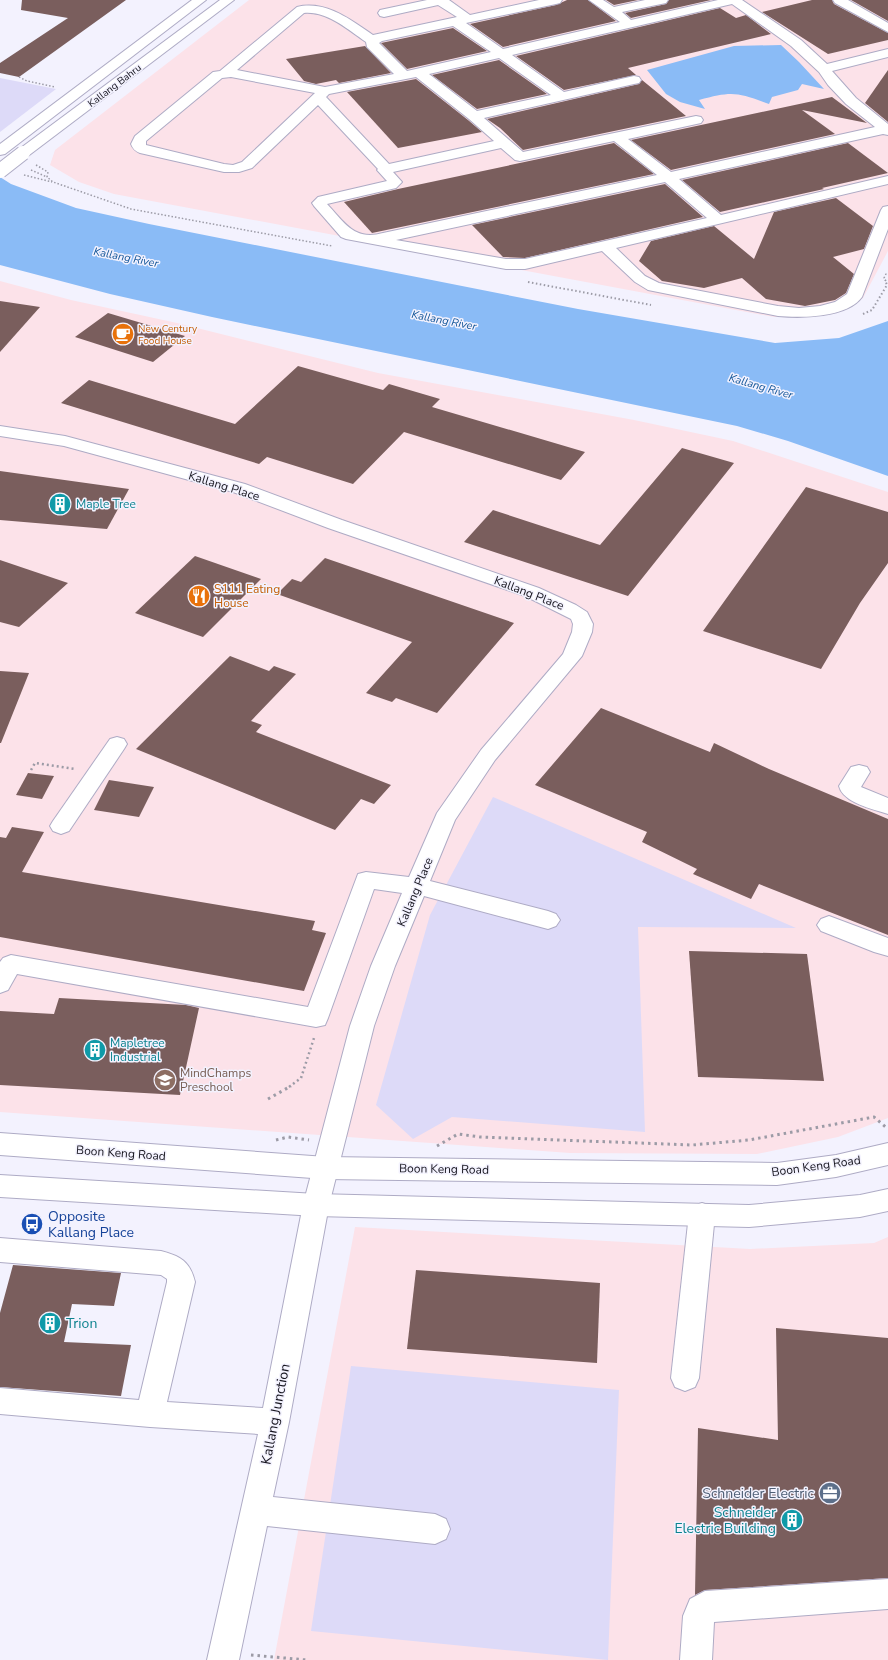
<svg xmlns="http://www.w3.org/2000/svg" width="888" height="1660" viewBox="0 0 888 1660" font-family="'Nunito Sans',sans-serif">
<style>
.industrial{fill:#fce2e9}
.green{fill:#dddaf8}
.water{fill:#8abbf6}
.building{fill:#7a5e5d}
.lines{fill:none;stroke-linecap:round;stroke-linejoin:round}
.minor-casing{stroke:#aeabc5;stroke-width:2}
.major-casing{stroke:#aeabc5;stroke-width:2}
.path-far3{stroke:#9c9ba6;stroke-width:1.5;stroke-dasharray:1.5 2;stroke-linecap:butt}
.path-far2{stroke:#9c9ba6;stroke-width:2;stroke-dasharray:1.5 2.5;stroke-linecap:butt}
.path-far1{stroke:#9c9ba6;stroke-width:2.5;stroke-dasharray:2 3;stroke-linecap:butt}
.path{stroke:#9c9ba6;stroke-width:3;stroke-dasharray:2.5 4;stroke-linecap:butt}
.minor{fill:#fff;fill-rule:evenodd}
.major{fill:#fff;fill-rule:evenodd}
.major-bridge-casing{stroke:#aeabc5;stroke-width:16;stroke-linecap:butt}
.major-bridge{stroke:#fff;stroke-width:14}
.labels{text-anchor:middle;stroke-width:3;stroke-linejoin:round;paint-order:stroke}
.far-street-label{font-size:10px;fill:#16151e;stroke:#f3f2fe}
.far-food-label{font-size:10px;fill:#c56008;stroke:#f3f2fe;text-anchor:start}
.far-water-label{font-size:11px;font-style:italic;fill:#0f5397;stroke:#f3f2fe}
.street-label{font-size:12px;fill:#16151e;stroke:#f3f2fe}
.culture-label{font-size:12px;fill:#0d838f;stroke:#f3f2fe;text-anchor:start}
.food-label{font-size:12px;fill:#c56008;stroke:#f3f2fe;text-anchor:start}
.education-label{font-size:12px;fill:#785e54;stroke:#f3f2fe;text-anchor:start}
.near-transit-label{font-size:14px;fill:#164399;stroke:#f3f2fe;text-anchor:start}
.near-culture-label{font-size:14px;fill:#0d838f;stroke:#f3f2fe;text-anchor:start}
.near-street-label{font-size:14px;fill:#16151e;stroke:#f3f2fe}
.near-service-label{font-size:14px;fill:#4e5e75;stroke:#f3f2fe;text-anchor:end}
</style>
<rect width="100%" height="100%" fill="#f3f2fe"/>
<!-- industrial -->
<g class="industrial">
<path d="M 249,0 L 888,0 L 888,251 L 863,298 L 847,308 L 826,314 L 801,317 L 774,317 L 114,194 L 79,182 L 50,165 L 55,150 Z"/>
<path d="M 0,281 L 71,300 L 177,323 L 378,373 L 634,420 L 733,441 L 888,492 L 888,1118 L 838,1137 L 757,1154 L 570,1153 L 0,1112 Z"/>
<path d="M 355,1227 L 750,1249 L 874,1243 L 888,1237 L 888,1660 L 274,1660 Z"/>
</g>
<!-- green -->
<g class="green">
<path d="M 0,78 L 56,89 L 0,132 Z"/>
<path d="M 493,797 L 796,928 L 638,927 L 645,1132 L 452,1117 L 413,1139 L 376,1105 L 430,915 Z"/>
<path d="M 351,1366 L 619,1390 L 608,1660 L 311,1631 Z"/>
</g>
<!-- water -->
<g class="water">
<path d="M 781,45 L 799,62 L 824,89 L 802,84 L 798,90 L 772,97 L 769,104 C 737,92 732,91 699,100 L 705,109 L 680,102 L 666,94 L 647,70 L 734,46 Z"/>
<path d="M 0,177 L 11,184 L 76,208 L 149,224 L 578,309 L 775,343 L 839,338 L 888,321 L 888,476 L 788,441 L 737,426 L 212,317 L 110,294 L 0,265 Z"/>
</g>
<!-- building -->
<g class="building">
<path d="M 22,0 L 126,0 L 19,77 L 0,73 L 0,63 L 68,18 L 21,10 Z"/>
<path d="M 567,0 L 588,0 L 616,21 L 503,47 L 470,24 L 556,5 Z"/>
<path d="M 606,0 L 638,0 L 614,5 Z"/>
<path d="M 669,0 L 711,0 L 631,18 L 625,13 L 666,4 Z"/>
<path d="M 812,0 L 832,0 L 834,4 L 888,33 L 888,40 L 828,54 L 762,12 Z"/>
<path d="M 851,0 L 888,0 L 888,21 Z"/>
<path d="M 720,8 L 736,18 L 746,15 L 771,34 L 628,68 L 636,75 L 564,90 L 516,56 Z"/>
<path d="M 453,28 L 487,51 L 407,69 L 381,43 Z"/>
<path d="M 365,46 L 391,73 L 339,83 L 336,80 L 316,84 L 304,81 L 286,59 Z"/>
<path d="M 499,60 L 547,94 L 477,109 L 432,75 Z"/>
<path d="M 888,70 L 888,122 L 865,103 Z"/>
<path d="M 416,79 L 468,120 L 482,132 L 398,148 L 347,92 Z"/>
<path d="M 642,80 L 686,116 L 523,150 L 500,128 L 487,119 L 639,84 Z"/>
<path d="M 832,97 L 867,123 L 802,110 L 835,134 L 671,170 L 631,140 Z"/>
<path d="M 614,143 L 654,174 L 372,233 L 344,202 L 398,189 Z"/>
<path d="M 848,143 L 888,173 L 822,188 L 824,189 L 720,212 L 682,180 Z"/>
<path d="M 665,184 L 703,217 L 525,258 L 503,257 L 472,225 Z"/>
<path d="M 836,198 L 873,226 L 864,249 L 833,257 L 854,274 L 846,293 L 835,300 L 805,306 L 766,299 L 742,278 L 704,288 L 662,281 L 639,261 L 651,241 L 714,226 L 754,259 L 774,212 Z"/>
<path d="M 0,301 L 40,307 L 0,352 Z"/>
<path d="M 108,313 L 185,336 L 153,362 L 75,337 Z"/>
<path d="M 298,366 L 383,390 L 389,384 L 440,399 L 432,407 L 585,452 L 561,480 L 404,432 L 353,484 L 267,457 L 259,464 L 61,403 L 89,380 L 235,424 Z"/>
<path d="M 682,448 L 734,463 L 628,596 L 464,542 L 493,510 L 600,545 Z"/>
<path d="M 0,471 L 129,489 L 107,529 L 0,520 Z"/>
<path d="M 806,487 L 888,512 L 888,563 L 860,603 L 821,669 L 703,631 Z"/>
<path d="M 195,556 L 261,579 L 203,637 L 135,613 Z"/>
<path d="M 325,558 L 514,623 L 437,713 L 396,698 L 392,702 L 366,693 L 412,642 L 277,594 L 292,579 L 301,582 Z"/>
<path d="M 0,560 L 68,583 L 19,627 L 0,622 Z"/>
<path d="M 230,656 L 269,671 L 274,666 L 296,674 L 251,721 L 262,725 L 256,732 L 391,785 L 374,804 L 361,799 L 335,830 L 136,749 Z"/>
<path d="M 0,671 L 29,673 L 1,743 L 0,743 Z"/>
<path d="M 601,708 L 710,752 L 714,743 L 769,769 L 888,819 L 888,935 L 759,884 L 751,899 L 693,874 L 697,869 L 642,842 L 647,832 L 535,785 Z"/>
<path d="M 28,773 L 54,776 L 42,799 L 16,795 Z"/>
<path d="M 109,780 L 154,787 L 139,817 L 94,810 Z"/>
<path d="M 12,827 L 44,832 L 22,872 L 315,921 L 312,930 L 326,933 L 304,991 L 0,937 L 0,837 L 6,838 Z"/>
<path d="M 689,951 L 807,954 L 824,1081 L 698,1077 Z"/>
<path d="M 59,998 L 186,1005 L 199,1008 L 180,1095 L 0,1085 L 0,1011 L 54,1014 Z"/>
<path d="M 13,1265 L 121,1273 L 114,1306 L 72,1304 L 64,1342 L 131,1345 L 121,1396 L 0,1387 L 0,1313 Z"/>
<path d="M 416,1270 L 600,1283 L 597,1363 L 407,1349 Z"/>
<path d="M 776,1328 L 888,1338 L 888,1578 L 705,1590 L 695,1595 L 698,1428 L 778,1440 Z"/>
</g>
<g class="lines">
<!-- minor casing -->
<g class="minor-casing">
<g id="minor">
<path d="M 427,0 L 449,0 L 470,15 L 539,0 L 562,0 L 560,3 L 556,4 L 466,23 L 503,49 L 620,22 L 589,0 L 603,0 L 614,7 L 645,0 L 668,0 L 666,3 L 622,12 L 631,20 L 718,0 L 742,0 L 801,40 L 827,64 L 888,49 L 888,57 L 832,71 L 856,98 L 888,124 L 888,135 L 883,134 L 679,179 L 721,215 L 888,176 L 888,184 L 616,248 L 645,276 L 659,283 L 778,306 L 799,308 L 820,306 L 835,302 L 847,294 L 881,210 L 883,207 L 888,206 L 888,229 L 862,297 C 847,318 801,318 778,316 L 648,290 L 635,282 L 602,251 L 525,269 L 506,269 L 346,239 L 341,237 L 314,206 L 312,203 L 318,197 L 387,181 L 377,170 L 378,169 L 318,105 L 252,168 L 239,172 L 224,172 L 140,153 C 135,151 133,149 131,144 L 135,136 L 213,72 L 220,71 L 297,7 C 326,0 351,20 373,35 L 457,17 L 438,5 L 384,17 L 380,16 L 378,13 L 380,10 ZM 732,4 L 791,46 L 819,72 L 828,85 L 846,104 L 875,127 L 671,172 L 628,139 L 701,123 L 703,120 L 701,117 L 696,116 L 523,152 L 484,118 L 634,84 L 639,83 L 641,80 L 639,77 L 634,76 L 564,92 L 512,55 ZM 304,13 C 328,11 348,30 366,42 L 367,47 L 394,74 L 325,87 L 237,70 ZM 453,26 L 491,52 L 407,71 L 379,43 L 382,41 ZM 499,58 L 551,95 L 477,111 L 429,74 ZM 231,77 L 315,93 L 242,162 L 233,165 L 224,164 L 146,145 L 146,141 L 222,78 ZM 416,77 L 469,119 L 494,141 L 389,164 L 326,97 L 329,94 ZM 614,141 L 657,175 L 383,233 C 354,241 345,223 327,204 L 396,188 L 402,182 L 393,172 L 501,148 L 515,160 L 520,161 ZM 665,182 L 707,218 L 525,259 L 506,259 L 396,240 Z"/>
<path d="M 833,0 L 848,0 L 888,23 L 888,32 L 835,3 Z"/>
<path d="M 0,426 L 65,436 L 245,484 L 342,520 L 539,588 L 576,605 L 587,612 L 593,624 L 592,632 L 582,656 L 495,760 L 455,820 L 430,881 L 548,911 L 556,914 L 560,920 L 556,926 L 548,929 L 424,896 L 395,966 L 374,1026 L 329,1205 L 289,1422 L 273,1497 L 435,1514 L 446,1519 L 450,1529 L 446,1539 L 435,1544 L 267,1526 L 239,1660 L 207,1660 L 258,1434 L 150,1427 L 0,1414 L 0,1388 L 139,1400 L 167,1282 L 167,1279 L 161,1275 L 0,1262 L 0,1238 L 161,1251 C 180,1256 190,1261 195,1282 L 167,1402 L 263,1408 L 303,1205 L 350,1026 L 371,966 L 402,893 L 374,889 L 328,1018 L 325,1025 L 316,1027 L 17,974 L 8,990 L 0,993 L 0,962 L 3,958 L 11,955 L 308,1007 L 358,874 L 366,872 L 409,877 L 437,813 L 481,750 L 563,654 L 572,632 L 573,624 L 571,619 L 525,596 L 328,528 L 233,492 L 64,446 L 0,436 Z"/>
<path d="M 117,737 L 124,739 L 127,744 L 124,749 L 69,831 L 61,834 L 53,831 L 50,826 L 53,821 L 110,739 Z"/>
<path d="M 859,765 L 867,767 L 870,772 L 861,787 L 888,798 L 888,814 C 873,809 843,803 839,786 L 851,767 Z"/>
<path d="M 829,916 L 888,938 L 888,956 L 874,952 L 821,931 L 817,925 L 821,919 Z"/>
<path d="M 702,1203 L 711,1206 L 715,1214 L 699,1378 L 695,1387 L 685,1391 L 675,1387 L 671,1378 L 689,1214 L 693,1206 Z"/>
<path d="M 888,1579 L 888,1609 L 714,1622 L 712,1660 L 680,1660 L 683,1616 L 690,1599 L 705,1591 Z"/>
</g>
</g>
<!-- major casing -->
<g class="major-casing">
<g id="major">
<path d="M 192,0 L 206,0 L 5,154 L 0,155 L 0,144 Z"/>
<path d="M 220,0 L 234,0 L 28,156 L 23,157 L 18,156 L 16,153 L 18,150 Z"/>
<path d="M 0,1133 L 326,1157 L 777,1163 L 836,1155 L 888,1143 L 888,1165 L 836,1177 L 777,1185 L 326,1179 L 0,1155 Z"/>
<path d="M 0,1175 L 316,1194 L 749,1205 L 860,1195 L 888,1189 L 888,1211 L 860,1217 L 749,1227 L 316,1216 L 0,1197 Z"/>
</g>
</g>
<!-- path-far3 -->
<g class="path-far3">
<path d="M 19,77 L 27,81 L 55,87"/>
<path d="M 36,165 L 48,172 L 47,177 L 53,182 L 131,209 L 332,246"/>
<path d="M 31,170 L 47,177"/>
<path d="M 24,175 L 52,182"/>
<path d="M 886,281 L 884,278 L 886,274 L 888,274"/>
</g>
<!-- path-far2 -->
<g class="path-far2">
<path d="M 528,282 L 651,305"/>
<path d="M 863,314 L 872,310 L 887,285 L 885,280"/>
</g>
<!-- path-far1 -->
<g class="path-far1">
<path d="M 31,770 L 35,763 L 75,769"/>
<path d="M 289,1087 L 301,1078 L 314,1038"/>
</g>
<!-- path -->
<g class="path">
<path d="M 268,1099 L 291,1086"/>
<path d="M 276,1140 L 288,1137 L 309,1140"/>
<path d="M 437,1146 L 458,1134 L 480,1137 L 692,1145 L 749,1140 L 874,1117 L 888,1129"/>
<path d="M 251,1655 L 307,1660"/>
</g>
<!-- minor -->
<use href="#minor" class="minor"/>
<!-- major -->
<use href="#major" class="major"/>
<!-- major-bridge casing -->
<g class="major-bridge-casing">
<path id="major-bridge" d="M 0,171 L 23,153"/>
</g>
<!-- major-bridge -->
<use href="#major-bridge" class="major-bridge"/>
</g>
<!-- icons -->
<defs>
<g id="cafe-disc" transform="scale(1.15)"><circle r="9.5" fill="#e8710a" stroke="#f3f2fe"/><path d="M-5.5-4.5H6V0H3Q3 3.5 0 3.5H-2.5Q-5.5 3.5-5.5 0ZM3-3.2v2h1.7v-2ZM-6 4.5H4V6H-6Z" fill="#fff"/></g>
<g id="building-disc" transform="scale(1.15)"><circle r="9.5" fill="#0f9aa8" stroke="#f3f2fe"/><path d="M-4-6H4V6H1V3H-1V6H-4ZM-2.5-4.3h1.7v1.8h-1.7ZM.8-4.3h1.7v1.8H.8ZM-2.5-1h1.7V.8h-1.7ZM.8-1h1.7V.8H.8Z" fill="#fff"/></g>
<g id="restaurant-disc" transform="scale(1.15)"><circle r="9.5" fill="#e8710a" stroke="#f3f2fe"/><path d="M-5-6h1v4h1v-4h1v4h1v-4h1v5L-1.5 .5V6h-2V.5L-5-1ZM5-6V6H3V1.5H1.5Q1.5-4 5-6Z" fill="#fff"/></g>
<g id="school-disc" transform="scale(1.15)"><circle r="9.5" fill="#8d6e63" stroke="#f3f2fe"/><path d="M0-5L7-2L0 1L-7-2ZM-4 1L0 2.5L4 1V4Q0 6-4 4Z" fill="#fff"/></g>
<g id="bus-disc" transform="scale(1.15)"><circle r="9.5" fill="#1a4fb4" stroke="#f3f2fe"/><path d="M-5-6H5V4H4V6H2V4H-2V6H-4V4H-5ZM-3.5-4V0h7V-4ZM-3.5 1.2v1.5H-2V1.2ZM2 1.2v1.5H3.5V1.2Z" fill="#fff"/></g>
<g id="office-disc" transform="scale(1.15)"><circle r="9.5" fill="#5c6f8a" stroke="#f3f2fe"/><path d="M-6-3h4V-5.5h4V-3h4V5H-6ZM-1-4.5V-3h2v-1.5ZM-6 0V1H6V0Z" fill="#fff"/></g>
</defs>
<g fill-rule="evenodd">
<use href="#cafe-disc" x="123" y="334"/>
<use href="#building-disc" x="60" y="504"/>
<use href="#restaurant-disc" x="199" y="596"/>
<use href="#building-disc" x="95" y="1050"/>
<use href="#school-disc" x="165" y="1080"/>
<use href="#bus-disc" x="32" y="1224"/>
<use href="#building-disc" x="50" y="1323"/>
<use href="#office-disc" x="830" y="1493"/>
<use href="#building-disc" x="792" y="1520"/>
</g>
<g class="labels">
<!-- far-street labels -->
<g class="far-street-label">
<text transform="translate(114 85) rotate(-37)" y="4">Kallang Bahru</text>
</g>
<!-- far-food labels -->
<g class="far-food-label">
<text x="138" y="332">New Century<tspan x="138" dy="12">Food House</tspan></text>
</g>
<!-- far-water labels -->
<g class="far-water-label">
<text transform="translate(126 257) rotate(11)" y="4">Kallang River</text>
<text transform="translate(444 320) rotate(11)" y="4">Kallang River</text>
<text transform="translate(761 386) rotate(16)" y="4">Kallang River</text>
</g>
<!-- street labels -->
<g class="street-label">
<text transform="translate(224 486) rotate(17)" y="4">Kallang Place</text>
<text transform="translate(529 593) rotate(21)" y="4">Kallang Place</text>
<text transform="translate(415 892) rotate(-67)" y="4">Kallang Place</text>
<text transform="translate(121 1153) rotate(4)" y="4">Boon Keng Road</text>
<text transform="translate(816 1166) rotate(-8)" y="4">Boon Keng Road</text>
<text transform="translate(444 1169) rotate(1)" y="4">Boon Keng Road</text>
</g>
<!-- culture labels -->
<g class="culture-label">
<text x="76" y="508">Maple Tree</text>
<text x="110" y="1047">Mapletree<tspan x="110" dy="14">Industrial</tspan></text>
</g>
<!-- food labels -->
<g class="food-label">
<text x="214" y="593">S111 Eating<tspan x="214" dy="14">House</tspan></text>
</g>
<!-- education labels -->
<g class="education-label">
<text x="180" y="1077">MindChamps<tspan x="180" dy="14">Preschool</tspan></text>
</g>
<!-- near-transit labels -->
<g class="near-transit-label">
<text x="48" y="1221">Opposite<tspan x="48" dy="16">Kallang Place</tspan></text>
</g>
<!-- near-culture labels -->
<g class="near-culture-label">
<text x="66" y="1328">Trion</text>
<text x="776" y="1517" text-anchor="end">Schneider<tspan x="776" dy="16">Electric Building</tspan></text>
</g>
<!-- near-street labels -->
<g class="near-street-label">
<text transform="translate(275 1414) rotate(-79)" y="5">Kallang Junction</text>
</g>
<!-- near-service labels -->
<g class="near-service-label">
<text x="814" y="1498">Schneider Electric</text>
</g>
</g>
</svg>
